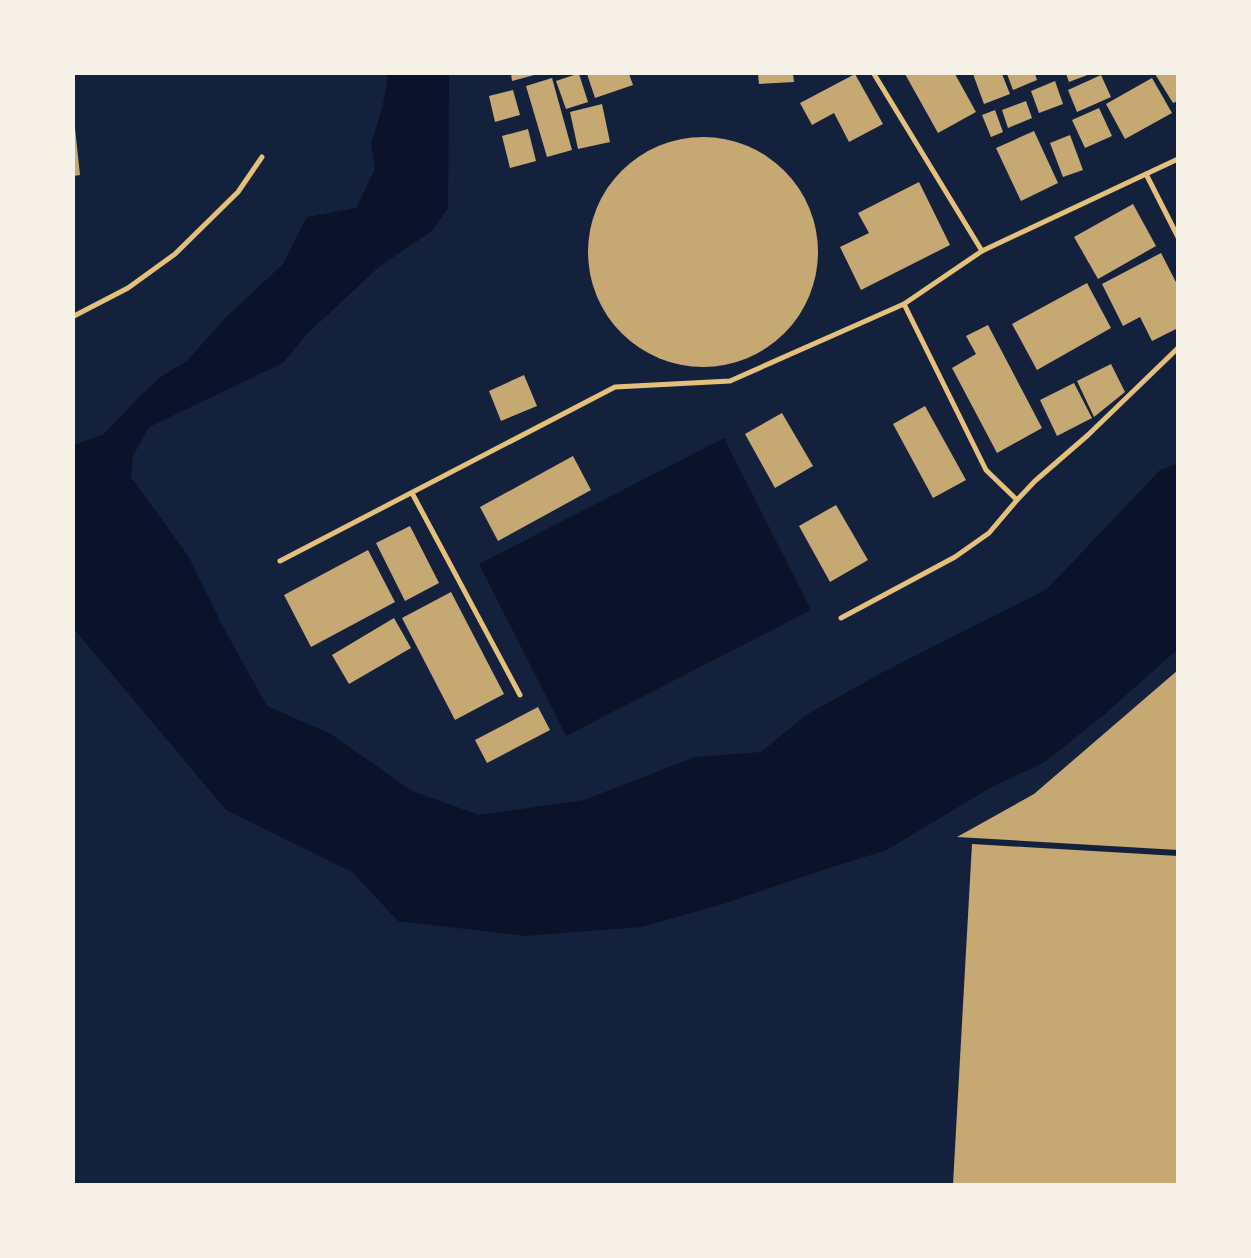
<svg xmlns="http://www.w3.org/2000/svg" width="1251" height="1258" viewBox="0 0 1251 1258" font-family="'DM Sans',sans-serif">
<style>
.water{fill:#0b132b}
.building{fill:#c6a872}
.lines{fill:none;stroke-linecap:round;stroke-linejoin:round}
.service{stroke:#e5c07b;stroke-width:5}
</style>
<rect width="100%" height="100%" fill="#14213d"/>
<!-- water -->
<g class="water">
<path d="M 388,74 L 449,74 L 448,208 L 432,231 L 380,266 L 308,333 L 283,363 L 149,427 L 133,456 L 131,477 L 189,557 L 221,623 L 267,706 L 331,734 L 412,791 L 479,815 L 584,800 L 695,757 L 761,752 L 806,715 L 883,672 L 1047,589 L 1160,470 L 1177,464 L 1177,650 L 1106,713 L 1045,762 L 990,788 L 887,850 L 817,872 L 720,905 L 641,927 L 524,936 L 398,921 L 352,872 L 226,810 L 74,629 L 74,445 L 104,434 L 140,396 L 162,376 L 188,360 L 225,318 L 283,264 L 307,217 L 356,208 L 375,169 L 371,144 L 383,104 Z"/>
<path d="M 724,438 L 811,610 L 566,736 L 479,564 Z"/>
</g>
<!-- building -->
<g class="building">
<path d="M 511,74 L 538,74 L 512,81 Z"/>
<path d="M 577,74 L 579,74 L 588,102 L 566,109 L 556,81 Z"/>
<path d="M 587,74 L 629,74 L 633,85 L 595,98 Z"/>
<path d="M 758,74 L 793,74 L 794,82 L 759,84 Z"/>
<path d="M 855,74 L 883,124 L 849,142 L 834,113 L 812,125 L 800,103 Z"/>
<path d="M 905,74 L 955,74 L 976,112 L 938,133 Z"/>
<path d="M 973,74 L 1002,74 L 1010,94 L 984,104 Z"/>
<path d="M 1007,74 L 1035,74 L 1037,80 L 1013,90 Z"/>
<path d="M 1066,74 L 1090,74 L 1069,82 Z"/>
<path d="M 1155,74 L 1175,74 L 1178,77 L 1178,101 L 1173,103 Z"/>
<path d="M 1101,75 L 1111,97 L 1077,112 L 1068,90 Z"/>
<path d="M 552,78 L 572,150 L 547,157 L 526,86 Z"/>
<path d="M 1152,78 L 1172,113 L 1125,139 L 1106,104 Z"/>
<path d="M 1055,81 L 1063,104 L 1039,113 L 1031,91 Z"/>
<path d="M 513,90 L 520,115 L 495,122 L 489,96 Z"/>
<path d="M 1026,101 L 1032,118 L 1008,128 L 1002,110 Z"/>
<path d="M 602,104 L 610,142 L 578,149 L 570,112 Z"/>
<path d="M 1099,108 L 1112,136 L 1085,148 L 1072,120 Z"/>
<path d="M 995,110 L 1003,132 L 991,137 L 982,115 Z"/>
<path d="M 74,128 L 75,128 L 80,175 L 74,176 Z"/>
<path d="M 528,129 L 536,161 L 510,168 L 502,136 Z"/>
<path d="M 1034,131 L 1058,183 L 1021,201 L 996,148 Z"/>
<path d="M 1070,135 L 1083,170 L 1063,177 L 1050,143 Z"/>
<circle cx="703" cy="252" r="115"/>
<path d="M 919,182 L 950,245 L 861,290 L 840,247 L 869,233 L 858,213 Z"/>
<path d="M 1133,204 L 1156,246 L 1098,279 L 1074,237 Z"/>
<path d="M 1161,253 L 1178,286 L 1178,328 L 1152,341 L 1140,317 L 1123,326 L 1102,284 Z"/>
<path d="M 1087,283 L 1111,328 L 1037,370 L 1012,324 Z"/>
<path d="M 988,325 L 1042,428 L 997,453 L 952,368 L 976,354 L 966,336 Z"/>
<path d="M 1111,364 L 1125,392 L 1094,417 L 1077,381 Z"/>
<path d="M 524,375 L 537,406 L 501,421 L 489,391 Z"/>
<path d="M 1074,383 L 1092,418 L 1057,436 L 1040,400 Z"/>
<path d="M 925,406 L 966,480 L 933,498 L 893,424 Z"/>
<path d="M 782,413 L 813,466 L 775,488 L 745,434 Z"/>
<path d="M 573,456 L 591,490 L 498,541 L 480,507 Z"/>
<path d="M 836,505 L 868,560 L 830,582 L 799,526 Z"/>
<path d="M 410,526 L 439,583 L 405,601 L 376,543 Z"/>
<path d="M 368,550 L 395,602 L 311,647 L 284,595 Z"/>
<path d="M 451,592 L 504,694 L 455,720 L 402,618 Z"/>
<path d="M 394,618 L 411,648 L 349,684 L 332,655 Z"/>
<path d="M 1178,670 L 1178,850 L 957,837 L 1034,794 Z"/>
<path d="M 538,707 L 550,730 L 487,763 L 475,740 Z"/>
<path d="M 972,844 L 1178,856 L 1178,1184 L 953,1184 Z"/>
</g>
<g class="lines">
<!-- service -->
<g class="service">
<path d="M 874,74 L 982,251"/>
<path d="M 1146,174 L 1178,237"/>
<path d="M 904,304 L 986,470 L 1017,500 L 1035,481 L 1088,435 L 1178,348"/>
<path d="M 74,316 L 128,288 L 175,254 L 238,192 L 262,157"/>
<path d="M 412,493 L 520,695"/>
<path d="M 280,561 L 615,387 L 730,381 L 904,304 L 982,251 L 1178,159"/>
<path d="M 841,618 L 955,557 L 989,533 L 1017,500"/>
</g>
</g>
<!-- border -->
<rect width="1251" height="1258" fill="none" stroke="#f6f1e7" stroke-width="150"/>
</svg>
